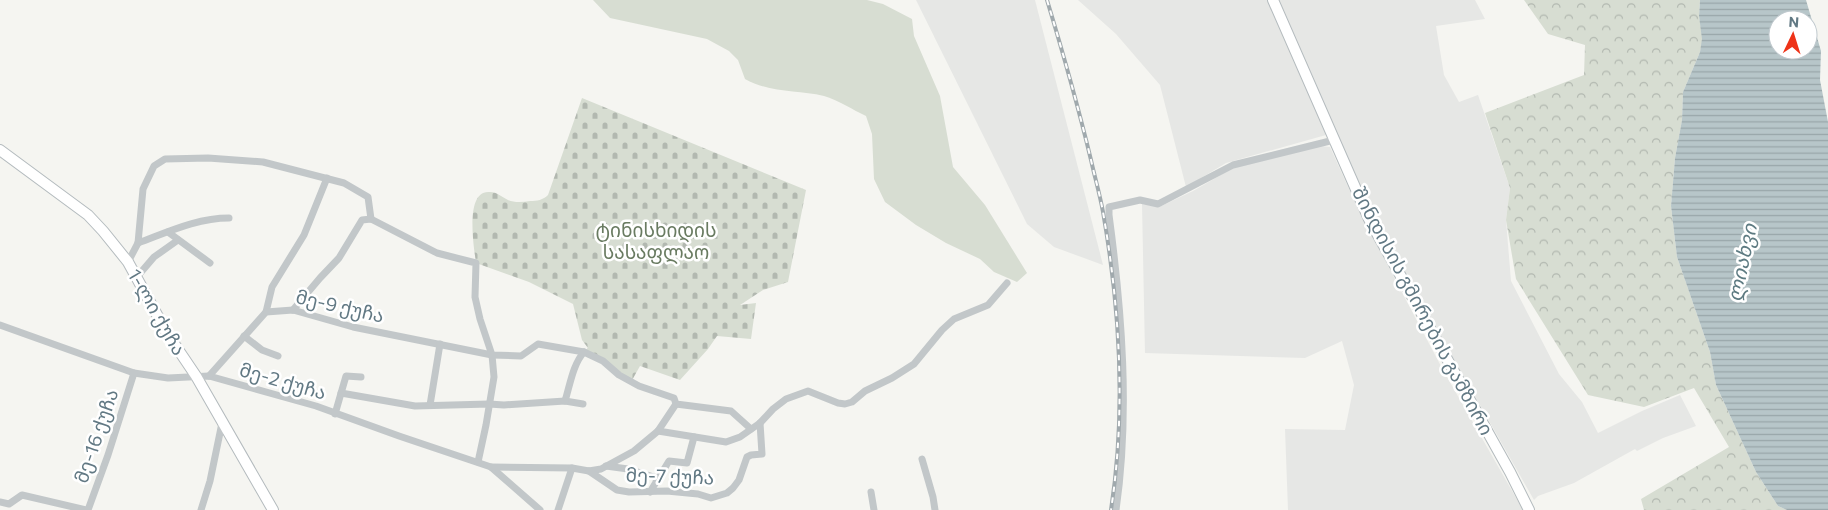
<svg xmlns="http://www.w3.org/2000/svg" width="1828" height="510" viewBox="0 0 1828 510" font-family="Commissioner,'Noto Sans Georgian',sans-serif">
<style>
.built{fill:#e6e7e5}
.grass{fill:#d7ddd2}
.forest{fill:url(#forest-crowns)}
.cemetery{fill:url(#cemetery-stones)}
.water{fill:url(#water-rules);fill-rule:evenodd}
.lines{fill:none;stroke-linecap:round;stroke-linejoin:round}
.secondary-casing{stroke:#b4bbbe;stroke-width:12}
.minor{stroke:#c2c7c9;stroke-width:7}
.secondary{stroke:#fff;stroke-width:10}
.rail-casing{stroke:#a0a9ad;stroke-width:4}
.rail{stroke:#fff;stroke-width:2;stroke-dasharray:5.5;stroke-linecap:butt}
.labels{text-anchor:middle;stroke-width:5;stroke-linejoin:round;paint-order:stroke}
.park-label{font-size:19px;fill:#697b61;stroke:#fff}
.street-label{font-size:19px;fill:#627984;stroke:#fff}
.water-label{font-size:20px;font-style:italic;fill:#5e7b82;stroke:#fff}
</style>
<defs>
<pattern id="forest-crowns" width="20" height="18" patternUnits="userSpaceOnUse" patternTransform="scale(1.25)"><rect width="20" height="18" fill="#d7ddd2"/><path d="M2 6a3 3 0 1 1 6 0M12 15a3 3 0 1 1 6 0" fill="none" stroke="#b2b8b0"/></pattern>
<pattern id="cemetery-stones" width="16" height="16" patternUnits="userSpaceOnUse" patternTransform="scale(1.25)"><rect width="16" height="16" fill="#d7ddd2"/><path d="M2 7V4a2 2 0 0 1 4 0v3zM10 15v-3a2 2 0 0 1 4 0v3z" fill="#b2b8b0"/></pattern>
<pattern id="water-rules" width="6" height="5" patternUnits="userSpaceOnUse" patternTransform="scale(1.25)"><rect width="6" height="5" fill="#b7c6c9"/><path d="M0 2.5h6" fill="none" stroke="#98a6a9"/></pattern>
</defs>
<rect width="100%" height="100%" fill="#f5f5f1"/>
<!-- built -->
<g class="built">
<path d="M 916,0 L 1035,0 L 1103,265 L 1054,247 L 1027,224 Z"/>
<path d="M 1078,0 L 1269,0 L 1326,135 L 1226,163 L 1186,187 L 1160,85 L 1116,34 Z"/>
<path d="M 1279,0 L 1475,0 L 1485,19 L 1436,26 L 1444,75 L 1459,102 L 1478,95 L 1510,188 L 1506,220 L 1511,281 L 1559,374 L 1582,402 L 1598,433 L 1642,411 L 1680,395 L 1696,426 L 1663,438 L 1637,451 L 1635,449 L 1574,483 L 1538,496 L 1534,500 L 1372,215 Z"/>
<path d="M 1320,146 L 1330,147 L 1359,211 L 1443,370 L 1523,510 L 1288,510 L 1285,429 L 1345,430 L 1354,385 L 1342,341 L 1305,358 L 1145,353 L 1142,204 L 1159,207 L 1193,191 L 1233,168 Z"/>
</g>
<!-- grass -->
<path class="grass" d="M 593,0 L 867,0 L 883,4 L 912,19 L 914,36 L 940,96 L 953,167 L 985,205 L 1027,273 L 1017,282 L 994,272 L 980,259 L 946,243 L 916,225 L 885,202 L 874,179 L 872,134 L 866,116 C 853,110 838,100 824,96 C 797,90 770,93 745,79 L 738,60 L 729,51 L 707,39 L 610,18 Z"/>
<!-- forest -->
<path class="forest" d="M 1524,0 L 1700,0 L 1699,16 L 1703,39 L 1700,52 L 1683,92 L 1682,120 L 1675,158 L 1671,206 L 1677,257 L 1710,352 L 1716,385 L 1756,472 L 1778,506 L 1787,510 L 1644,510 L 1641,499 L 1729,447 L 1694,388 L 1644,407 L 1588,395 L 1516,279 L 1506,220 L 1510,188 L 1485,113 L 1584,75 L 1585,45 L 1548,34 Z"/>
<!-- cemetery -->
<path class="cemetery" d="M 582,98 L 806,190 L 788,282 L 763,290 L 740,305 L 756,303 L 751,339 L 717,336 L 708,349 L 680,380 L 640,366 L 631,382 L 584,352 L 588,348 L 582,340 L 573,304 L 529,282 L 476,263 C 474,248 464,189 490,192 C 497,192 502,197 508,200 C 515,203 523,202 530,201 C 537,201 543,200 548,195 Z"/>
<!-- water -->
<path class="water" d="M 1700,0 L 1806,0 L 1821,51 L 1820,80 L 1828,122 L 1828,510 L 1787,510 L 1778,506 L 1756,472 L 1716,385 L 1710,352 L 1677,257 L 1671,206 L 1675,158 L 1682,120 L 1683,92 L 1700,52 L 1702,39 L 1699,16 ZM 1778,20 L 1808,20 L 1808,50 L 1778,50 Z"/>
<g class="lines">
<!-- secondary casing -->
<g class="secondary-casing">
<g id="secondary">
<path d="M 1273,0 L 1369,219 L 1510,472 L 1529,510"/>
<path d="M 0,150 L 88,215 L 103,231 L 128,262 L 167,333 L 196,376 L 273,510"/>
</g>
</g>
<!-- minor -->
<g class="minor">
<path d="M 168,232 L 210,263"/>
<path d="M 138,243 C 168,232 197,218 229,218"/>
<path d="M 128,262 L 138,243 L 143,189 L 154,166 L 165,159 L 208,158 L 263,162 L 344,183 L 368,197 L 371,219"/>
<path d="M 136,278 L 154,257 L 178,240"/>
<path d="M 293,310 L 320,278 L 339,258 L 362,220 L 371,219 L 437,253 L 476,263 L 475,297 L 480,319 L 492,355 L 494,377 L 486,425 L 478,462"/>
<path d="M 266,312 L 272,287 L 304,235 L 327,178"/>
<path d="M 0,325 L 134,373 L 168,378 L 209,376 L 316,406 L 399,436 L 491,467 L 540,510"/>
<path d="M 244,336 L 262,350 L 278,356"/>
<path d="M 209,376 L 266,312 L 293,310 L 353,327 L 492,355 L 521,356 L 538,344 L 584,352 L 603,361 L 619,375 L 639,386 L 674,398 L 676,404 L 731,411 L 751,429"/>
<path d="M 341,393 L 415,406 L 489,404 L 504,405 L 565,401 L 583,404"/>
<path d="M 565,401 C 570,385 573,364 584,352"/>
<path d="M 430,405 L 440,344"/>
<path d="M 335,414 L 346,376 L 361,377"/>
<path d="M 658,431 L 726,442 L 740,437 L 760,423 L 773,409 L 786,399 L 808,391 L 838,403 L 845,404 L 852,402 L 865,391 L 892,378 L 914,364 L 942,330 L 954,319 L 988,305 L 1007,283"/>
<path d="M 922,459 L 933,497 L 935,510"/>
<path d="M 606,466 L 628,469 L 657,478"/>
<path d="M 491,467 L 572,468 L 589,471 L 601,469 L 634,451 L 658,431 L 676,404"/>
<path d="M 589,471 L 617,490 L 629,492 L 667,491 L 698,494 L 711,498 L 727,493 L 733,488 L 739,480 L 747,457 L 751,455 L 762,454 L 760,423"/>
<path d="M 650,492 L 669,461 L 687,463 L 694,437"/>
<path d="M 871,492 L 874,510"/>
<path d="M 0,502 L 9,504 L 22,495 L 86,510"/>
<path d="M 88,510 L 108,455 L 134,373"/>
<path d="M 201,510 L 210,481 L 222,423"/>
<path d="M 558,510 L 572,468"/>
<path d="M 1116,510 C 1130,413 1122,312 1109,215 L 1109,207 L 1140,200 L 1158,204 L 1233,165 L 1334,140"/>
</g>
<!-- secondary -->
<use href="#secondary" class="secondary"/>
<!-- rail casing -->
<g class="rail-casing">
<path id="rail" d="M 1047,0 C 1063,53 1078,106 1091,160 C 1095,178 1100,195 1103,212 C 1120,309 1126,412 1111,510"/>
</g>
<!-- rail -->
<use href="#rail" class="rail"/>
</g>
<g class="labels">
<!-- park labels -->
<g class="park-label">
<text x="656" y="237">ტინისხიდის<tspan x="656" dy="22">სასაფლაო</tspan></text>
</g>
<!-- street labels -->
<g class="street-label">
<text transform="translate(340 306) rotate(13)" y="7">მე-9 ქუჩა</text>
<text transform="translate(1423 311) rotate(62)" y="7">შინდისის გმირების გამზირი</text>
<text transform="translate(157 312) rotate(60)" y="7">1-ლი ქუჩა</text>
<text transform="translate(283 381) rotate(16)" y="7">მე-2 ქუჩა</text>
<text transform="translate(96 436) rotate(-71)" y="7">მე-16 ქუჩა</text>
<text transform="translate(670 476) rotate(2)" y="7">მე-7 ქუჩა</text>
</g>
<!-- water labels -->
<g class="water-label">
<text transform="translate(1742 263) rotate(-78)" y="7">ლიახვი</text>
</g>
</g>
<!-- north arrow -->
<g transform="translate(1793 35) rotate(4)"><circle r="24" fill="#ffffff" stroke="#c0c9ce"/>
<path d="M0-4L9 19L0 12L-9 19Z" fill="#ee3318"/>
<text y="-8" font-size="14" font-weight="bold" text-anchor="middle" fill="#627984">N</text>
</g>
</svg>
